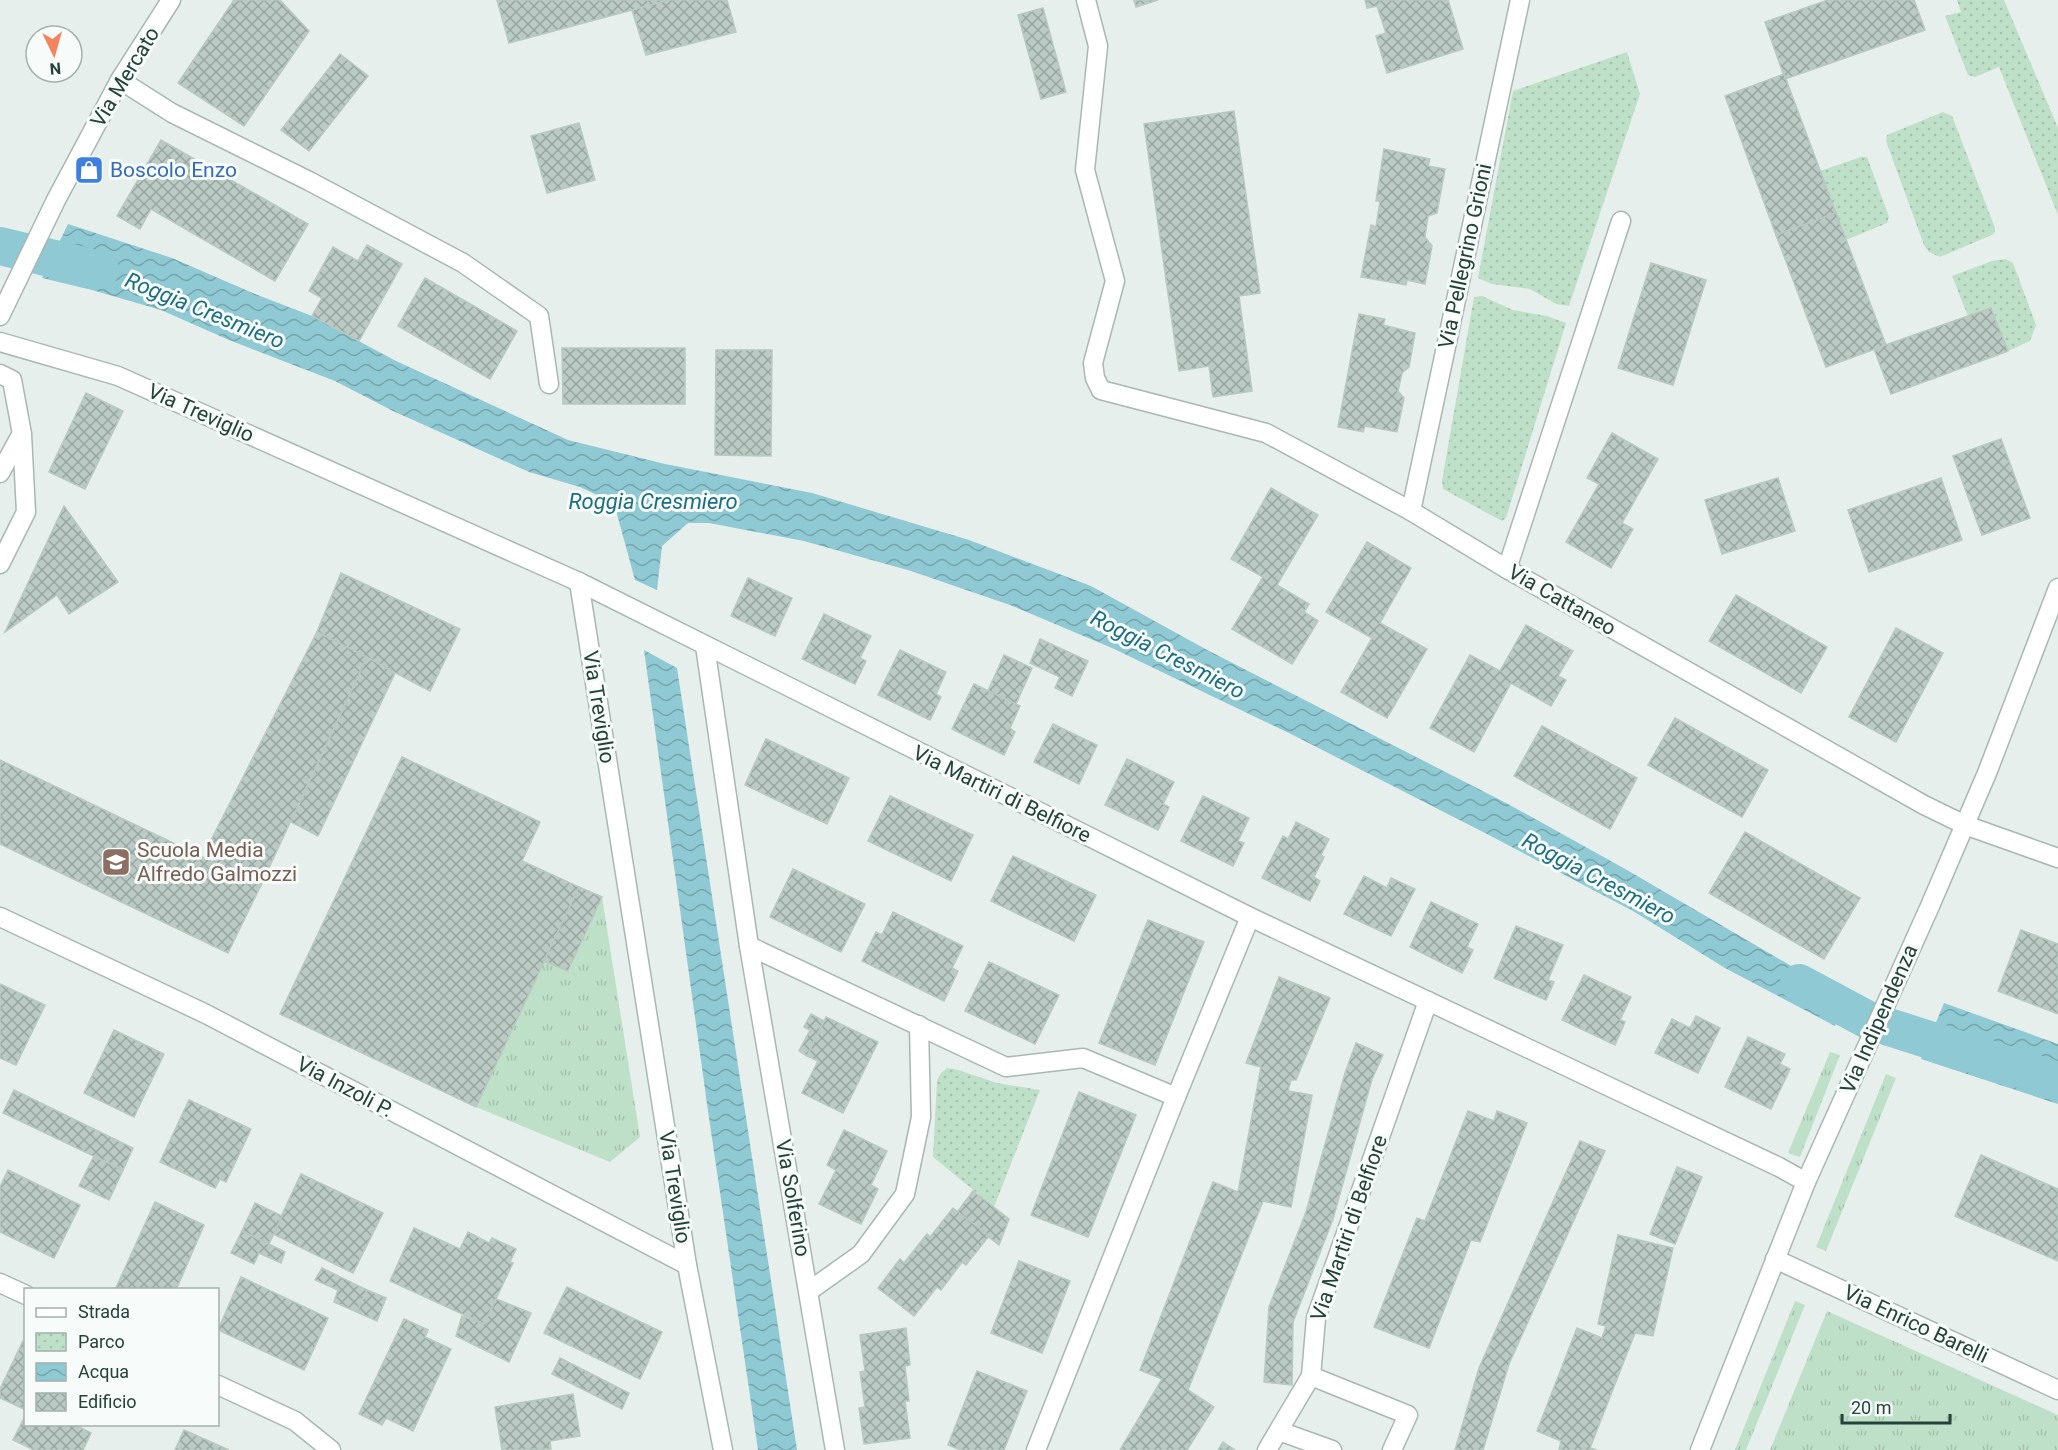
<svg xmlns="http://www.w3.org/2000/svg" width="2058" height="1450" viewBox="0 0 2058 1450" font-family="Roboto,sans-serif">
<style>
.grass{fill:url(#grass-tufts)}
.park{fill:url(#park-dots)}
.water{fill:url(#water-waves)}
.lines{fill:none;stroke-linecap:round;stroke-linejoin:round}
.canal{stroke:#8ec9d4;stroke-width:38}
.building{fill:url(#building-cross-hatch);stroke:#b8c9c2;stroke-width:1.5}
.minor-casing{stroke:#a8b8b2;stroke-width:21}
.minor{stroke:#fff;stroke-width:18}
.labels{text-anchor:middle;stroke-width:6;stroke-linejoin:round;paint-order:stroke}
.street-label{font-size:21px;fill:#24423a;stroke:#f7fbf9}
.shop-label{font-size:21px;fill:#366cbe;stroke:#f7fbf9;text-anchor:start}
.education-label{font-size:21px;fill:#785e54;stroke:#f7fbf9;text-anchor:start}
.water-label{font-size:22px;font-style:italic;fill:#1c6f80;stroke:#f7fbf9}
</style>
<defs>
<pattern id="grass-tufts" width="24" height="20" patternUnits="userSpaceOnUse" patternTransform="scale(1.5)"><rect width="24" height="20" fill="#bfe0c8"/><path d="M3 7l-1-3M5 7V3M7 7l1-3M15 17l-1-3M17 17v-4M19 17l1-3" fill="none" stroke="#a4c1ad"/></pattern>
<pattern id="park-dots" width="8" height="8" patternUnits="userSpaceOnUse" patternTransform="scale(1.5)"><rect width="8" height="8" fill="#bfe0c8"/><path d="M2 2h.1M6 6h.1" fill="none" stroke="#a4c1ad" stroke-width="1.8" stroke-linecap="round"/></pattern>
<pattern id="water-waves" width="16" height="10" patternUnits="userSpaceOnUse" patternTransform="scale(1.5)"><rect width="16" height="10" fill="#8ec9d4"/><path d="M0 5q4-4 8 0t8 0" fill="none" stroke="#74a5ad"/></pattern>
<pattern id="building-cross-hatch" width="8" height="8" patternUnits="userSpaceOnUse" patternTransform="scale(1.5)"><rect width="8" height="8" fill="#bbcac4"/><path d="M0 0l8 8M0 8l8-8" fill="none" stroke="#98a6a0"/></pattern>
</defs>
<rect width="100%" height="100%" fill="#e6efeb"/>
<!-- grass -->
<g class="grass">
<path d="M 602,897 L 640,1137 L 610,1162 L 476,1107 L 544,961 L 569,971 Z"/>
<path d="M 1830,1052 L 1840,1055 L 1800,1157 L 1788,1153 Z"/>
<path d="M 1886,1074 L 1896,1078 L 1826,1251 L 1816,1247 Z"/>
<path d="M 1795,1301 L 1805,1305 L 1746,1450 L 1735,1450 Z"/>
<path d="M 1827,1311 L 2058,1415 L 2058,1450 L 1770,1450 Z"/>
</g>
<!-- park -->
<g class="park">
<path d="M 1957,0 L 2004,0 L 2058,128 L 2058,215 L 1999,67 L 1975,77 L 1968,75 L 1945,16 L 1961,12 Z"/>
<path d="M 1627,52 L 1640,94 L 1569,306 L 1556,304 L 1530,289 L 1492,284 L 1478,278 L 1513,91 Z"/>
<path d="M 1943,112 L 1952,116 L 1995,228 L 1994,234 L 1940,257 L 1929,252 L 1924,245 L 1886,141 L 1887,135 Z"/>
<path d="M 1861,157 L 1867,157 L 1889,217 L 1887,223 L 1846,240 L 1820,171 Z"/>
<path d="M 2006,259 L 2013,263 L 2036,325 L 2030,341 L 2008,351 L 1992,308 L 1968,316 L 1952,276 L 1992,261 Z"/>
<path d="M 1482,296 L 1513,310 L 1547,316 L 1566,323 L 1506,518 L 1502,521 L 1443,489 L 1442,481 L 1474,297 Z"/>
<path d="M 947,1068 L 958,1070 L 997,1083 L 1040,1090 L 994,1207 L 933,1157 L 937,1080 L 941,1073 Z"/>
</g>
<!-- water -->
<g class="water">
<path d="M 68,224 L 172,258 L 255,294 L 312,316 L 396,361 L 568,440 L 665,464 L 812,493 L 969,540 L 1091,586 L 1209,651 L 1508,804 L 1627,870 L 1817,981 L 1848,996 L 1835,1026 L 1725,968 L 1633,911 L 1485,833 L 1293,735 L 1112,648 L 1010,605 L 911,571 L 804,541 L 709,523 L 688,523 L 662,546 L 657,590 L 635,580 L 614,503 L 580,487 L 529,472 L 393,411 L 335,381 L 229,340 L 161,310 L 92,290 L 42,278 Z"/>
<path d="M 644,650 L 677,668 L 797,1450 L 758,1450 L 708,1111 Z"/>
<path d="M 1944,1003 L 2058,1044 L 2058,1104 L 1921,1059 Z"/>
</g>
<g class="lines">
<!-- canal -->
<g class="canal">
<path d="M 0,246 L 100,270"/>
<path d="M 1799,983 L 1870,1021 L 2058,1081"/>
</g>
</g>
<!-- building -->
<g class="building">
<path d="M 234,0 L 280,0 L 309,31 L 244,126 L 178,83 Z"/>
<path d="M 497,0 L 669,0 L 509,43 Z"/>
<path d="M 669,0 L 727,0 L 736,32 L 646,55 L 632,10 Z"/>
<path d="M 1134,0 L 1158,0 L 1136,7 Z"/>
<path d="M 1365,0 L 1448,0 L 1463,49 L 1387,73 L 1376,36 L 1386,33 L 1377,6 L 1367,8 Z"/>
<path d="M 1828,0 L 1914,0 L 1925,30 L 1785,79 L 1765,22 Z"/>
<path d="M 1043,8 L 1066,92 L 1041,99 L 1018,15 Z"/>
<path d="M 340,54 L 368,76 L 309,151 L 281,130 Z"/>
<path d="M 1784,74 L 1836,213 L 1776,235 L 1725,96 Z"/>
<path d="M 1234,111 L 1260,293 L 1239,296 L 1252,391 L 1213,397 L 1209,366 L 1179,371 L 1144,124 Z"/>
<path d="M 579,123 L 595,180 L 547,193 L 531,136 Z"/>
<path d="M 161,140 L 308,224 L 275,281 L 151,209 L 140,229 L 117,216 Z"/>
<path d="M 1384,149 L 1430,159 L 1428,166 L 1445,169 L 1437,213 L 1428,216 L 1425,237 L 1432,246 L 1425,284 L 1407,280 L 1406,285 L 1361,277 L 1371,225 L 1376,227 L 1380,201 L 1376,201 Z"/>
<path d="M 1836,213 L 1886,345 L 1826,367 L 1776,235 Z"/>
<path d="M 367,245 L 402,264 L 359,341 L 312,316 L 322,298 L 309,291 L 333,247 L 358,261 Z"/>
<path d="M 1651,263 L 1706,280 L 1673,385 L 1618,368 Z"/>
<path d="M 425,278 L 517,331 L 490,379 L 398,326 Z"/>
<path d="M 1991,308 L 2008,351 L 1891,394 L 1874,349 Z"/>
<path d="M 1359,314 L 1385,319 L 1383,325 L 1415,333 L 1409,367 L 1402,373 L 1398,391 L 1404,398 L 1397,432 L 1365,426 L 1363,432 L 1338,427 Z"/>
<path d="M 562,348 L 685,348 L 685,404 L 563,404 Z"/>
<path d="M 716,350 L 772,350 L 771,456 L 715,455 Z"/>
<path d="M 86,393 L 123,411 L 85,489 L 49,472 Z"/>
<path d="M 1612,433 L 1658,459 L 1622,523 L 1633,529 L 1611,568 L 1566,542 L 1599,484 L 1587,478 Z"/>
<path d="M 2001,439 L 2030,518 L 1982,535 L 1953,456 Z"/>
<path d="M 1778,478 L 1795,531 L 1722,554 L 1705,500 Z"/>
<path d="M 1941,478 L 1962,540 L 1869,572 L 1848,510 Z"/>
<path d="M 1271,488 L 1318,515 L 1277,585 L 1309,604 L 1304,612 L 1318,621 L 1292,664 L 1232,629 L 1263,577 L 1231,559 Z"/>
<path d="M 64,506 L 118,582 L 69,614 L 57,595 L 5,632 Z"/>
<path d="M 1367,542 L 1411,568 L 1380,623 L 1427,649 L 1387,718 L 1341,692 L 1372,638 L 1326,612 Z"/>
<path d="M 341,573 L 460,629 L 430,691 L 317,632 Z"/>
<path d="M 748,578 L 792,598 L 775,636 L 731,616 Z"/>
<path d="M 1736,595 L 1827,647 L 1801,693 L 1709,641 Z"/>
<path d="M 824,614 L 871,636 L 860,658 L 866,661 L 855,684 L 802,659 Z"/>
<path d="M 1526,625 L 1573,651 L 1558,676 L 1566,680 L 1551,706 L 1511,683 L 1474,752 L 1430,728 L 1470,655 L 1500,671 Z"/>
<path d="M 1896,628 L 1943,653 L 1896,742 L 1849,717 Z"/>
<path d="M 317,632 L 367,657 L 261,885 L 213,862 L 218,850 L 208,846 Z"/>
<path d="M 1040,639 L 1088,661 L 1072,696 L 1055,688 L 1060,677 L 1030,663 Z"/>
<path d="M 900,650 L 946,672 L 936,694 L 941,697 L 930,720 L 878,695 Z"/>
<path d="M 1004,655 L 1032,668 L 1016,704 L 988,691 Z"/>
<path d="M 367,657 L 395,673 L 318,836 L 291,822 Z"/>
<path d="M 974,684 L 1020,706 L 1010,728 L 1015,732 L 1004,755 L 952,729 Z"/>
<path d="M 1675,718 L 1768,770 L 1742,817 L 1648,765 Z"/>
<path d="M 1053,724 L 1097,745 L 1079,784 L 1034,762 Z"/>
<path d="M 1542,726 L 1637,778 L 1610,829 L 1514,776 Z"/>
<path d="M 766,739 L 849,778 L 827,824 L 745,785 Z"/>
<path d="M 402,757 L 540,822 L 522,861 L 579,887 L 476,1107 L 280,1014 Z"/>
<path d="M 1127,759 L 1174,782 L 1163,804 L 1169,807 L 1158,830 L 1105,805 Z"/>
<path d="M 0,760 L 261,885 L 228,953 L 0,844 Z"/>
<path d="M 890,796 L 973,835 L 951,881 L 868,841 Z"/>
<path d="M 1203,796 L 1249,818 L 1238,841 L 1244,843 L 1233,866 L 1181,841 Z"/>
<path d="M 1296,822 L 1329,839 L 1321,855 L 1324,857 L 1314,877 L 1320,881 L 1310,901 L 1262,878 L 1283,836 L 1288,839 Z"/>
<path d="M 1745,832 L 1860,898 L 1824,959 L 1709,893 Z"/>
<path d="M 1013,856 L 1096,895 L 1074,941 L 991,901 Z"/>
<path d="M 793,869 L 865,904 L 841,952 L 770,917 Z"/>
<path d="M 1364,876 L 1387,888 L 1391,878 L 1415,889 L 1391,936 L 1344,914 Z"/>
<path d="M 579,887 L 602,897 L 568,971 L 544,961 Z"/>
<path d="M 1431,902 L 1478,924 L 1467,947 L 1473,950 L 1462,973 L 1410,947 Z"/>
<path d="M 893,912 L 963,946 L 952,968 L 958,971 L 944,1001 L 862,961 L 876,932 L 882,935 Z"/>
<path d="M 1148,920 L 1204,942 L 1155,1065 L 1099,1043 Z"/>
<path d="M 1516,926 L 1563,945 L 1548,980 L 1554,982 L 1546,1000 L 1494,978 Z"/>
<path d="M 2021,930 L 2058,944 L 2058,1014 L 1998,991 Z"/>
<path d="M 989,962 L 1059,995 L 1035,1044 L 965,1011 Z"/>
<path d="M 1584,975 L 1631,997 L 1620,1020 L 1625,1022 L 1615,1045 L 1562,1020 Z"/>
<path d="M 1279,977 L 1330,998 L 1296,1080 L 1291,1080 L 1288,1091 L 1312,1095 L 1291,1207 L 1263,1201 L 1188,1390 L 1214,1407 L 1187,1450 L 1120,1450 L 1162,1379 L 1140,1370 L 1213,1182 L 1238,1192 L 1261,1067 L 1246,1063 Z"/>
<path d="M 0,984 L 45,1005 L 16,1065 L 0,1058 Z"/>
<path d="M 811,1014 L 824,1021 L 807,1056 L 799,1051 L 810,1030 L 804,1027 Z"/>
<path d="M 1696,1016 L 1720,1028 L 1698,1073 L 1655,1053 L 1672,1019 L 1690,1028 Z"/>
<path d="M 826,1017 L 878,1042 L 843,1113 L 802,1093 L 818,1061 L 807,1056 Z"/>
<path d="M 114,1030 L 164,1054 L 134,1117 L 84,1093 Z"/>
<path d="M 1748,1037 L 1785,1054 L 1780,1064 L 1790,1069 L 1771,1109 L 1725,1087 Z"/>
<path d="M 1356,1043 L 1383,1055 L 1372,1079 L 1333,1219 L 1293,1322 L 1292,1385 L 1264,1382 L 1269,1307 L 1306,1212 L 1345,1073 Z"/>
<path d="M 14,1090 L 133,1148 L 123,1170 L 3,1113 Z"/>
<path d="M 1079,1092 L 1136,1115 L 1088,1237 L 1031,1215 Z"/>
<path d="M 189,1100 L 251,1129 L 226,1182 L 220,1179 L 215,1188 L 160,1162 Z"/>
<path d="M 1468,1111 L 1494,1121 L 1497,1111 L 1527,1123 L 1480,1242 L 1471,1240 L 1429,1348 L 1374,1327 L 1417,1218 L 1425,1221 Z"/>
<path d="M 844,1130 L 887,1151 L 871,1185 L 878,1189 L 861,1224 L 819,1204 L 836,1170 L 827,1165 Z"/>
<path d="M 1580,1141 L 1605,1151 L 1509,1364 L 1483,1450 L 1455,1450 L 1479,1368 Z"/>
<path d="M 1981,1155 L 2058,1189 L 2058,1261 L 1955,1216 Z"/>
<path d="M 94,1156 L 123,1170 L 109,1200 L 79,1186 Z"/>
<path d="M 1677,1167 L 1702,1177 L 1675,1244 L 1650,1234 Z"/>
<path d="M 8,1170 L 80,1205 L 54,1258 L 0,1232 L 0,1187 Z"/>
<path d="M 301,1174 L 383,1213 L 353,1273 L 273,1234 Z"/>
<path d="M 973,1191 L 1009,1219 L 999,1245 L 957,1212 Z"/>
<path d="M 155,1202 L 204,1225 L 176,1290 L 115,1290 Z"/>
<path d="M 255,1203 L 282,1216 L 269,1244 L 242,1231 Z"/>
<path d="M 953,1208 L 989,1236 L 966,1265 L 962,1262 L 941,1290 L 937,1287 L 914,1316 L 878,1288 L 900,1259 L 904,1263 L 927,1234 L 930,1237 Z"/>
<path d="M 414,1228 L 460,1249 L 468,1232 L 489,1243 L 492,1238 L 516,1249 L 510,1262 L 513,1263 L 484,1324 L 390,1281 Z"/>
<path d="M 242,1231 L 285,1252 L 281,1263 L 259,1253 L 254,1264 L 231,1253 Z"/>
<path d="M 1618,1235 L 1673,1248 L 1653,1336 L 1635,1333 L 1590,1448 L 1597,1450 L 1559,1450 L 1561,1441 L 1537,1431 L 1577,1328 L 1602,1338 L 1606,1326 L 1598,1324 Z"/>
<path d="M 1019,1261 L 1070,1281 L 1042,1353 L 991,1333 Z"/>
<path d="M 322,1268 L 367,1290 L 357,1312 L 334,1302 L 338,1290 L 315,1280 Z"/>
<path d="M 241,1277 L 328,1318 L 304,1370 L 218,1330 Z"/>
<path d="M 567,1287 L 662,1332 L 640,1379 L 544,1333 Z"/>
<path d="M 367,1290 L 386,1298 L 377,1321 L 357,1312 Z"/>
<path d="M 496,1299 L 531,1313 L 509,1362 L 456,1336 L 462,1316 L 484,1324 Z"/>
<path d="M 404,1319 L 428,1330 L 425,1337 L 451,1349 L 413,1431 L 386,1418 L 382,1425 L 359,1414 Z"/>
<path d="M 906,1328 L 910,1365 L 905,1366 L 909,1401 L 905,1401 L 910,1438 L 864,1444 L 859,1408 L 865,1407 L 860,1372 L 865,1371 L 860,1335 Z"/>
<path d="M 23,1341 L 26,1342 L 26,1410 L 0,1398 L 0,1389 Z"/>
<path d="M 560,1358 L 629,1393 L 622,1409 L 552,1374 Z"/>
<path d="M 977,1371 L 1027,1391 L 1004,1450 L 961,1450 L 948,1445 Z"/>
<path d="M 573,1394 L 580,1436 L 550,1441 L 551,1449 L 502,1450 L 495,1407 Z"/>
<path d="M 26,1414 L 26,1424 L 74,1424 L 91,1433 L 83,1450 L 34,1450 L 13,1440 Z"/>
<path d="M 184,1430 L 229,1450 L 175,1450 Z"/>
<path d="M 1223,1442 L 1235,1450 L 1218,1450 Z"/>
</g>
<g class="lines">
<!-- minor casing -->
<g class="minor-casing">
<g id="minor">
<path d="M 1086,0 L 1098,46 L 1085,170 L 1115,281 L 1093,363 L 1095,378 L 1101,390 L 1266,433 L 1411,511 L 1507,569 L 1924,805 L 1965,825 L 2058,858"/>
<path d="M 120,80 L 172,113 L 309,181 L 463,263 L 539,316 L 549,384"/>
<path d="M 0,316 L 56,200 L 120,80 L 171,0"/>
<path d="M 0,342 L 118,376 L 579,582 L 1250,917 L 1779,1167 L 1806,1182"/>
<path d="M 0,374 L 12,380 L 22,434 L 26,512 L 0,564"/>
<path d="M 0,473 L 21,435"/>
<path d="M 1411,511 L 1520,0"/>
<path d="M 1507,569 L 1621,221"/>
<path d="M 579,582 L 687,1265 L 723,1450"/>
<path d="M 705,646 L 749,946 L 835,1450"/>
<path d="M 0,917 L 206,1014 L 687,1265"/>
<path d="M 749,946 L 1006,1067 L 1083,1058 L 1176,1097"/>
<path d="M 1775,1259 L 2058,1390"/>
<path d="M 0,1283 L 26,1295"/>
<path d="M 809,1291 L 861,1254 L 905,1194 L 921,1117 L 919,1025"/>
<path d="M 1311,1376 L 1408,1415 L 1392,1450"/>
<path d="M 218,1385 L 295,1421 L 331,1450"/>
<path d="M 1279,1431 L 1332,1450"/>
<path d="M 1036,1450 L 1176,1097 L 1250,917"/>
<path d="M 1267,1450 L 1311,1376 L 1316,1318 L 1428,1001"/>
<path d="M 1700,1450 L 1806,1182 L 1930,906 L 1987,773 L 2058,588"/>
</g>
</g>
<!-- minor -->
<use href="#minor" class="minor"/>
</g>
<!-- icons -->
<defs>
<g id="shop-square" transform="scale(1.5)"><rect x="-9" y="-9" width="18" height="18" rx="4" fill="#3f7fe0" stroke="#f7fbf9"/><path d="M-5-2.5h2.3a2.7 3.5 0 0 1 5.4 0H5L5.5 6h-11ZM-1.5-2.5h3a1.5 2.3 0 0 0-3 0Z" fill="#fff"/></g>
<g id="school-square" transform="scale(1.5)"><rect x="-9" y="-9" width="18" height="18" rx="4" fill="#8d6e63" stroke="#f7fbf9"/><path d="M0-5L7-2L0 1L-7-2ZM-4 1L0 2.5L4 1V4Q0 6-4 4Z" fill="#fff"/></g>
</defs>
<g fill-rule="evenodd">
<use href="#shop-square" x="89" y="170"/>
<use href="#school-square" x="116" y="862"/>
</g>
<g class="labels">
<!-- street labels -->
<g class="street-label">
<text transform="translate(125 77) rotate(-59)" y="7">Via Mercato</text>
<text transform="translate(1465 256) rotate(-78)" y="7">Via Pellegrino Grioni</text>
<text transform="translate(201 413) rotate(24)" y="7">Via Treviglio</text>
<text transform="translate(1562 600) rotate(30)" y="7">Via Cattaneo</text>
<text transform="translate(599 707) rotate(81)" y="7">Via Treviglio</text>
<text transform="translate(1002 794) rotate(26)" y="7">Via Martiri di Belfiore</text>
<text transform="translate(1879 1019) rotate(-66)" y="7">Via Indipendenza</text>
<text transform="translate(345 1087) rotate(28)" y="7">Via Inzoli P.</text>
<text transform="translate(675 1187) rotate(81)" y="7">Via Treviglio</text>
<text transform="translate(793 1198) rotate(80)" y="7">Via Solferino</text>
<text transform="translate(1349 1228) rotate(-71)" y="7">Via Martiri di Belfiore</text>
<text transform="translate(1916 1324) rotate(25)" y="7">Via Enrico Barelli</text>
</g>
<!-- shop labels -->
<g class="shop-label">
<text x="110" y="177">Boscolo Enzo</text>
</g>
<!-- education labels -->
<g class="education-label">
<text x="137" y="857">Scuola Media<tspan x="137" dy="24">Alfredo Galmozzi</tspan></text>
</g>
<!-- water labels -->
<g class="water-label">
<text transform="translate(205 310) rotate(22)" y="8">Roggia Cresmiero</text>
<text x="653" y="509">Roggia Cresmiero</text>
<text transform="translate(1168 654) rotate(27)" y="8">Roggia Cresmiero</text>
<text transform="translate(1599 878) rotate(28)" y="8">Roggia Cresmiero</text>
</g>
</g>
<!-- legend -->
<rect x="24" y="1288" width="195" height="138" fill="#f7fbf9" stroke="#a3b1ad" stroke-width="1.5"/>
<rect x="36" y="1308" width="30" height="9" fill="#ffffff" stroke="#a3b1ad" stroke-width="1.5"/>
<text x="78" y="1318" font-size="18" fill="#24423a">Strada</text>
<rect x="36" y="1333" width="30" height="18" fill="url(#park-dots)" stroke="#a3b1ad" stroke-width="1.5"/>
<text x="78" y="1348" font-size="18" fill="#24423a">Parco</text>
<rect x="36" y="1363" width="30" height="18" fill="url(#water-waves)" stroke="#a3b1ad" stroke-width="1.5"/>
<text x="78" y="1378" font-size="18" fill="#24423a">Acqua</text>
<rect x="36" y="1393" width="30" height="18" fill="url(#building-cross-hatch)" stroke="#a3b1ad" stroke-width="1.5"/>
<text x="78" y="1408" font-size="18" fill="#24423a">Edificio</text>
<!-- north arrow -->
<g transform="translate(54 54) rotate(175)"><circle r="28" fill="#f7fbf9" stroke="#a3b1ad" stroke-width="1.5"/>
<path d="M0-4.5L10 22L0 15L-10 22Z" fill="#f4845f"/>
<text y="-9" font-size="16" font-weight="bold" text-anchor="middle" fill="#24423a">N</text>
</g>
<!-- scale -->
<path d="M1842 1414v9h108v-9" fill="none" stroke="#24423a" stroke-width="3"/>
<text x="1851" y="1414" font-size="18" fill="#24423a" stroke="#f7fbf9" stroke-width="4.5" paint-order="stroke">20 m</text>
</svg>
